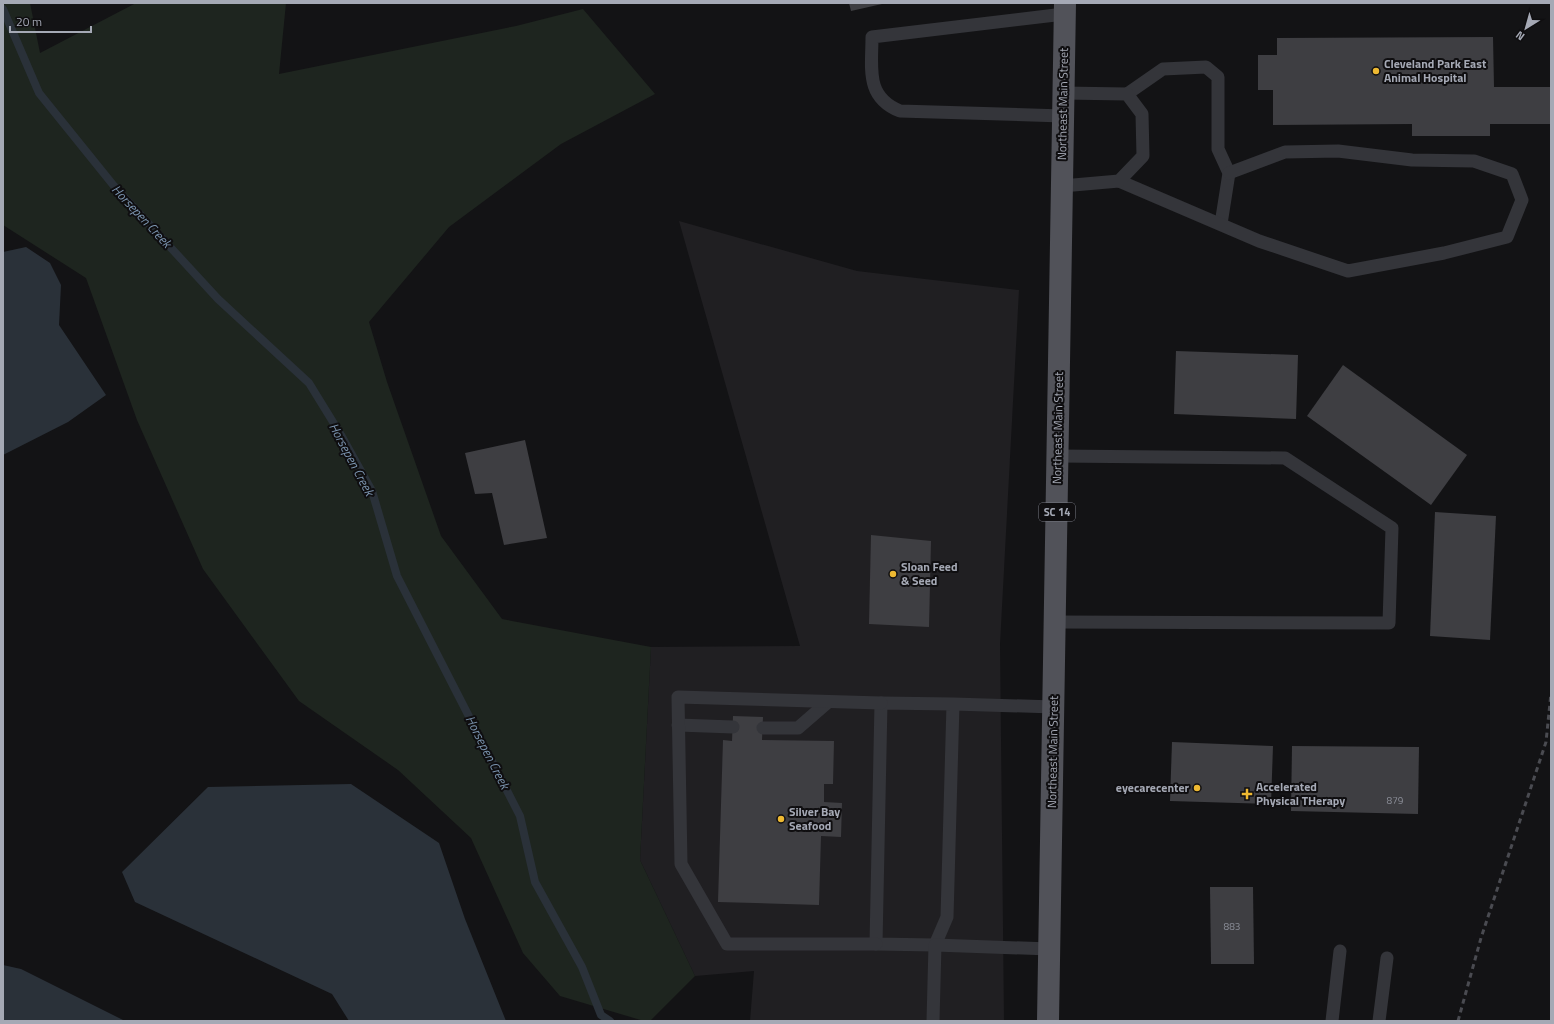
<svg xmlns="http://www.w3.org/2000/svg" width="1554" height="1024" viewBox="0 0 1554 1024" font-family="'Titillium Web',sans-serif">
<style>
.built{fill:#201f22}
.green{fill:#1e251f}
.water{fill:#2a3139}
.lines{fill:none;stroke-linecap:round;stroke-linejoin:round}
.stream{stroke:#2a3139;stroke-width:8}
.building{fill:#3e3e42}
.service{stroke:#34353a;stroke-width:13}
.primary{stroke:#515259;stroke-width:22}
.rail{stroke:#4a4b51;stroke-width:3;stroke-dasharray:5 4;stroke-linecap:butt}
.poi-dot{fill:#eeb932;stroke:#0f0e10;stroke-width:1.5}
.labels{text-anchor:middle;stroke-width:4;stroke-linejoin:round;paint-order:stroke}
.number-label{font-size:10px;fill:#8b8e98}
.shield{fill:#0f0e10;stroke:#787a84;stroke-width:1}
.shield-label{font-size:11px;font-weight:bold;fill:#a5a9b5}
.poi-label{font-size:12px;font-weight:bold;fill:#a5a9b5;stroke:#0f0e10;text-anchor:start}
.street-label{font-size:12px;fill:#a5a9b5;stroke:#0f0e10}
.water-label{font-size:13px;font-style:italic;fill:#7c95b0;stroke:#0f0e10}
</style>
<rect width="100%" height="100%" fill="#131315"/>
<!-- built -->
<path class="built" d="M 679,221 L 857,271 L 1019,290 L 1000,644 L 1004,1021 L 750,1021 L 754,971 L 695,976 L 640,860 L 651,647 L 800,646 Z"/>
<!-- green -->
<path class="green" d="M 3,3 L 30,3 L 40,53 L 136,3 L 286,3 L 279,74 L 516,26 L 583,9 L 655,94 L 561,144 L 449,227 L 369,322 L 387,382 L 441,536 L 502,619 L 651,647 L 640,860 L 695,976 L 650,1021 L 644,1021 L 560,996 L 523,953 L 471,838 L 398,770 L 299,701 L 203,569 L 137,420 L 86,278 L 3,225 Z"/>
<!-- water -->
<g class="water">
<path d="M 26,247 L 50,263 L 61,285 L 59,325 L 106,395 L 68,422 L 3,455 L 3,252 Z"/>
<path d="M 351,784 L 439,843 L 465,919 L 506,1021 L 349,1021 L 332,994 L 135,902 L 122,872 L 208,787 Z"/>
<path d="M 3,965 L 21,969 L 125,1021 L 3,1021 Z"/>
</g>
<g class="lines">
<!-- stream -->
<path class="stream" d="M 3,9 L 39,93 L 114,186 L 218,299 L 309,383 L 341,435 L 372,491 L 397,576 L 520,816 L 535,882 L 582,967 L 601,1015 L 610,1021"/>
</g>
<!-- building -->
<g class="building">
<path d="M 849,3 L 882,3 L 882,4 L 851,11 Z"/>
<path d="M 1493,37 L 1494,87 L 1551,87 L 1551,124 L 1490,124 L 1490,136 L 1412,136 L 1412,124 L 1273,125 L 1273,90 L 1258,90 L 1258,55 L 1277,55 L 1277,38 Z"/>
<path d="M 1176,351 L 1298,355 L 1296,419 L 1174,414 Z"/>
<path d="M 1343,365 L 1467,455 L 1431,505 L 1307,416 Z"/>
<path d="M 525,440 L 547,538 L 504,545 L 492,493 L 475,494 L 465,453 Z"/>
<path d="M 1435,512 L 1496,516 L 1490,640 L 1430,636 Z"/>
<path d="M 871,535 L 931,541 L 929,627 L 869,624 Z"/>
<path d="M 733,716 L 763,717 L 762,740 L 834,741 L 833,784 L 824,784 L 824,802 L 842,803 L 841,837 L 821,836 L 819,905 L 718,902 L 723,740 L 732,741 Z"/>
<path d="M 1172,742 L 1273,746 L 1271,804 L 1170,801 Z"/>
<path d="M 1292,746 L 1419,747 L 1418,814 L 1291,811 Z"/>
<path d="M 1210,887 L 1253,887 L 1254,964 L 1211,964 Z"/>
</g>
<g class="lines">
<!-- service -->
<g class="service">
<path d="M 1127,94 L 1163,69 L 1206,67 L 1218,77 L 1218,149 L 1229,173 L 1221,224"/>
<path d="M 1063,116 L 900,111 C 865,97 872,68 872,37 L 1064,14"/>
<path d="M 1119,181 L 1259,241 L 1348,271 L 1444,253 L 1507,237 L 1522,200 L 1512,174 L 1474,161 L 1412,160 L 1338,151 L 1285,152 L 1229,173"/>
<path d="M 1062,186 L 1119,181 L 1143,156 L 1142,114 L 1127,94 L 1063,93"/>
<path d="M 1055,622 L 1389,623 L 1392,528 L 1285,458 L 1058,456"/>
<path d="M 953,704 L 881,703 L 876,944 L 935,945 L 947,917 L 953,704 L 1054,707"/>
<path d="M 678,725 L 733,727"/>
<path d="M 763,728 L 798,728 L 828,702"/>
<path d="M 876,944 L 727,944 L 681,864 L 678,697 L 881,703"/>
<path d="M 933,1021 L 935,945 L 1050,949"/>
<path d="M 1332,1021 L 1340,951"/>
<path d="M 1379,1021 L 1387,958"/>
</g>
<!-- primary -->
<path class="primary" d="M 1048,1021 L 1065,3"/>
<!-- rail -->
<path class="rail" d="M 1458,1021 L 1481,938 L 1546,742 L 1551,693"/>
</g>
<!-- markers -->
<g class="poi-dot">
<circle cx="1376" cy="71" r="4"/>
<circle cx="893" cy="574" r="4"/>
<circle cx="1197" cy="788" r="4"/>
<path d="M1245 788h4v4h4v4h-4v4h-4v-4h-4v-4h4z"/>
<circle cx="781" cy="819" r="4"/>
</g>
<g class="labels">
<!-- number labels -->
<g class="number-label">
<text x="1395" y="804">879</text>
<text x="1232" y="930">883</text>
</g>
<!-- shield labels -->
<rect class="shield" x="1039" y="503" width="36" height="18" rx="3"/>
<g class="shield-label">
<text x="1057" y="516">SC 14</text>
</g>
<!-- poi labels -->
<g class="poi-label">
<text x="1384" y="68">Cleveland Park East<tspan x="1384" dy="14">Animal Hospital</tspan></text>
<text x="901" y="571">Sloan Feed<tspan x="901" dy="14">&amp; Seed</tspan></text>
<text x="1256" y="791">Accelerated<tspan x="1256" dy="14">Physical THerapy</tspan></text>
<text x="1189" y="792" text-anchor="end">eyecarecenter</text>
<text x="789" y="816">Silver Bay<tspan x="789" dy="14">Seafood</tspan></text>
</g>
<!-- street labels -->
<g class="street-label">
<text transform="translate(1063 104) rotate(-89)" y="4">Northeast Main Street</text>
<text transform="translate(1058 428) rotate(-89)" y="4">Northeast Main Street</text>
<text transform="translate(1053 752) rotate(-89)" y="4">Northeast Main Street</text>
</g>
<!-- water labels -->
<g class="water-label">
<text transform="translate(142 216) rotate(47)" y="5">Horsepen Creek</text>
<text transform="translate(352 459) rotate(62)" y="5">Horsepen Creek</text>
<text transform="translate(488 752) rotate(63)" y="5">Horsepen Creek</text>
</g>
</g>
<!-- border -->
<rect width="1554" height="1024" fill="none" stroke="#a5a9b5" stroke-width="8"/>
<!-- north arrow -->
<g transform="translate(1526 28) rotate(217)" stroke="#0f0e10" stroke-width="3" paint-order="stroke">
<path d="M0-3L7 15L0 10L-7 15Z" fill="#a5a9b5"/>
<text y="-6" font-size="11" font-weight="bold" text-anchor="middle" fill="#a5a9b5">N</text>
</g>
<!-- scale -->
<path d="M10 26v6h81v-6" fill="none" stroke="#a5a9b5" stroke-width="2"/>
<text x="16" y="26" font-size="12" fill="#a5a9b5" stroke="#0f0e10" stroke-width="3" paint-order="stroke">20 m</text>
</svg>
